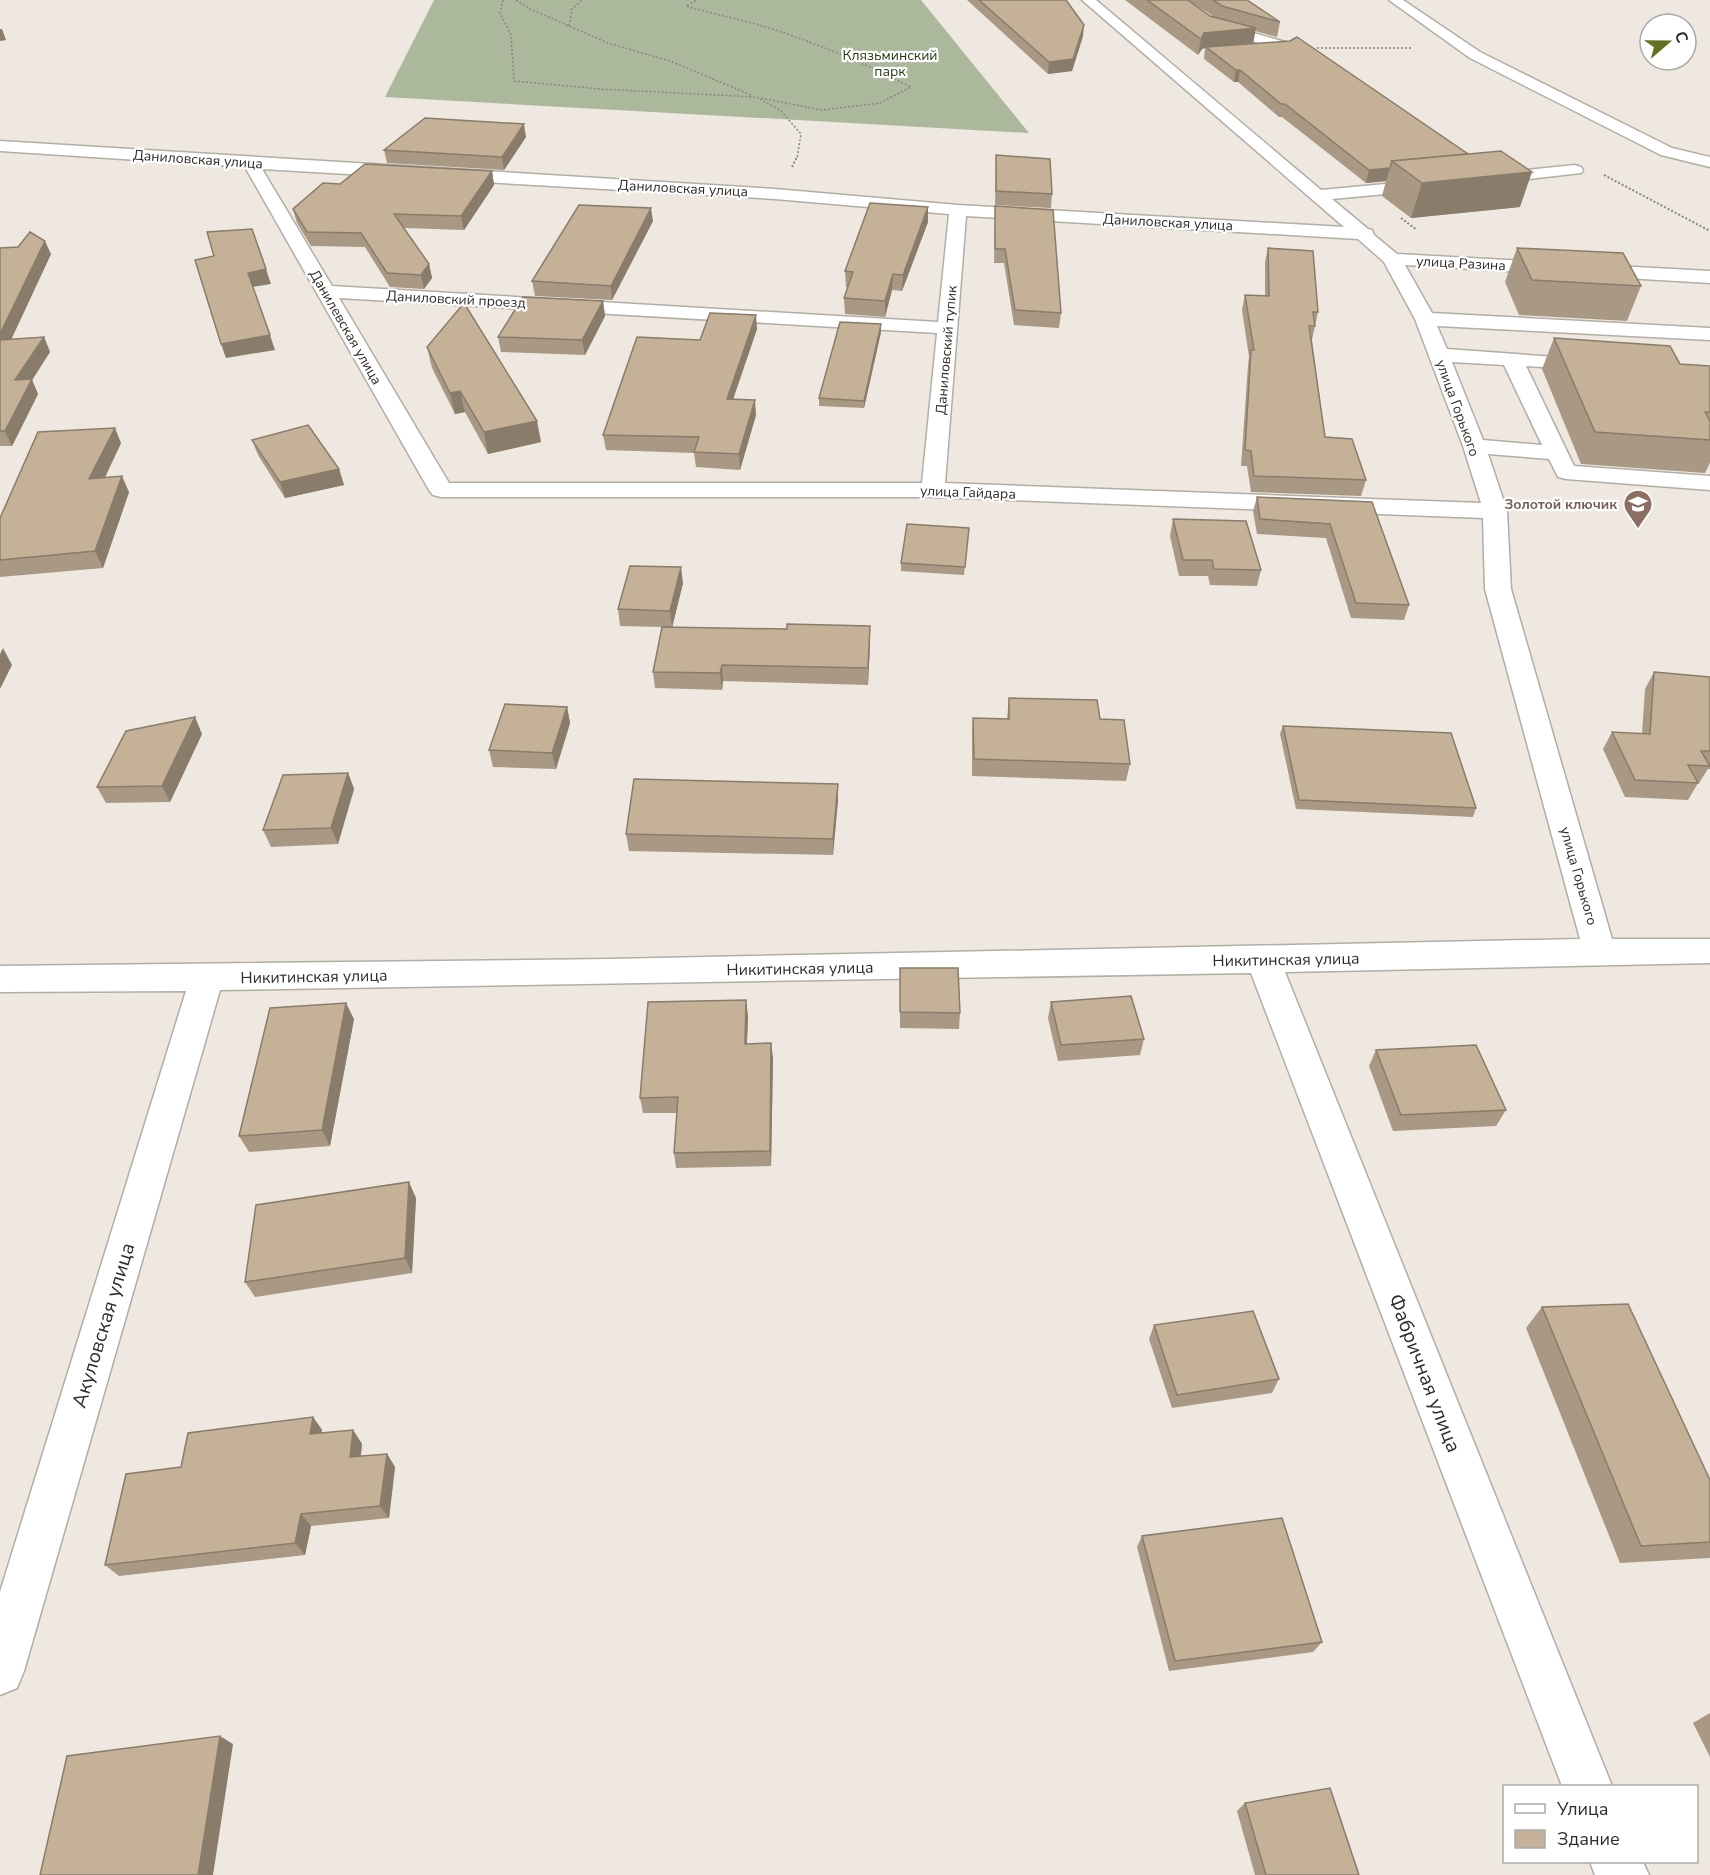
<svg xmlns="http://www.w3.org/2000/svg" width="1710" height="1875" viewBox="0 0 1710 1875" font-family="'Nunito Sans',sans-serif">
<style>
.forest{fill:#acb89c}
.lines{fill:none;stroke-linecap:round;stroke-linejoin:round}
.minor-casing{stroke:#b2ada5;stroke-width:3}
.path-far1{stroke:#8a8680;stroke-width:1.5;stroke-dasharray:2 2;stroke-linecap:butt}
.path{stroke:#8a8680;stroke-width:2;stroke-dasharray:2 2;stroke-linecap:butt}
.minor{fill:#fff;fill-rule:evenodd}
.wall{fill:#a99883}
.shaded-wall{fill:#897c6a}
.building{fill:#c4b198;stroke:#897c6a;stroke-width:1.5}
.labels{text-anchor:middle;stroke-width:4.5;stroke-linejoin:round;paint-order:stroke}
.far-park-label{font-size:14px;fill:#2d3d10;stroke:#fff}
.far-street-label{font-size:14px;fill:#2e2b28;stroke:#fff}
.far-education-label{font-size:14px;font-weight:bold;fill:#785e54;stroke:#fff;text-anchor:end}
.street-label{font-size:16px;fill:#2e2b28;stroke:#fff}
.near-street-label{font-size:20px;fill:#2e2b28;stroke:#fff}
</style>
<rect width="100%" height="100%" fill="#eee8e0"/>
<!-- forest -->
<path class="forest" d="M 434,0 L 921,0 L 1029,133 L 385,97 Z"/>
<g class="lines">
<!-- minor casing -->
<g class="minor-casing">
<g id="minor">
<path d="M 1082,0 L 1096,0 L 1321,190 L 1428,180 L 1434,181 L 1436,185 L 1428,190 L 1332,199 L 1368,229 L 1372,230 L 1374,235 L 1397,254 L 1710,271 L 1710,283 L 1405,265 L 1432,313 L 1710,328 L 1710,340 L 1437,326 L 1447,349 L 1596,360 L 1599,364 L 1596,368 L 1589,370 L 1526,366 L 1574,466 L 1710,476 L 1710,490 L 1566,479 L 1558,477 L 1549,459 L 1488,454 L 1507,511 L 1511,589 L 1612,939 L 1710,939 L 1710,963 L 1285,972 L 1612,1786 L 1562,1786 L 1251,973 L 220,990 L 24,1671 L 17,1688 L 0,1695 L 0,1592 L 186,991 L 0,992 L 0,966 L 610,959 L 1580,939 L 1485,589 L 1483,518 L 933,497 L 441,497 L 433,495 L 429,490 L 245,167 L 0,151 L 0,141 L 775,189 L 958,205 L 1344,227 ZM 262,169 L 775,199 L 949,214 L 938,322 L 332,286 ZM 966,216 L 1358,239 L 1384,262 L 1415,319 L 1463,446 L 1481,503 L 945,483 ZM 339,298 L 937,333 L 922,483 L 449,483 ZM 1452,362 L 1504,365 L 1542,445 L 1483,440 Z"/>
<path d="M 1169,0 L 1184,0 L 1219,23 L 1292,44 L 1294,47 L 1287,51 L 1254,53 L 1252,50 L 1254,47 L 1266,45 L 1209,29 Z"/>
<path d="M 1389,0 L 1403,0 L 1480,52 L 1672,148 L 1710,157 L 1710,167 L 1661,155 L 1470,58 Z"/>
<path d="M 1575,165 L 1581,167 L 1583,170 L 1581,173 L 1486,184 L 1478,179 L 1486,174 Z"/>
<path d="M 1590,1862 L 1643,1862 L 1649,1875 L 1595,1875 Z"/>
</g>
</g>
<!-- path-far1 -->
<g class="path-far1">
<path d="M 503,0 L 500,13 L 511,35 L 514,81 L 600,89 L 755,97 L 822,110 L 880,103 L 911,87 C 864,63 816,43 766,27 C 740,19 712,14 686,6 L 697,0"/>
<path d="M 516,0 L 530,9 L 608,43 L 670,61 L 751,95"/>
<path d="M 569,26 L 572,9 L 582,0"/>
<path d="M 1317,48 L 1412,48"/>
<path d="M 760,99 L 781,111 L 801,134 L 797,159"/>
</g>
<!-- path -->
<g class="path">
<path d="M 792,167 L 797,157"/>
<path d="M 1604,175 L 1710,231"/>
<path d="M 1401,218 L 1417,230"/>
</g>
<!-- minor -->
<use href="#minor" class="minor"/>
</g>
<!-- wall -->
<g class="wall">
<path d="M 967,0 L 1066,0 L 1083,36 L 1072,71 L 1048,74 Z"/>
<path d="M 1125,0 L 1188,0 L 1210,16 L 1213,16 L 1188,0 L 1251,0 L 1247,0 L 1280,22 L 1277,37 L 1255,31 L 1253,44 L 1520,207 L 1411,218 L 1382,196 L 1386,181 L 1366,183 L 1282,117 L 1279,117 L 1238,82 L 1234,82 L 1204,59 L 1205,48 L 1202,49 L 1198,55 Z"/>
<path d="M 526,137 L 504,170 L 387,163 L 384,150 Z"/>
<path d="M 996,155 L 1052,194 L 1051,208 L 995,205 Z"/>
<path d="M 492,171 L 494,185 L 464,230 L 404,228 L 429,264 L 432,278 L 424,289 L 390,287 L 365,247 L 311,246 L 297,223 L 293,209 L 340,184 Z"/>
<path d="M 995,206 L 1061,313 L 1059,328 L 1014,325 L 1004,263 L 994,263 Z"/>
<path d="M 928,207 L 928,222 L 902,291 L 892,290 L 885,317 L 845,314 L 844,298 L 848,287 L 846,287 L 845,271 Z"/>
<path d="M 653,221 L 612,300 L 535,296 L 532,281 Z"/>
<path d="M 0,248 L 51,254 L 11,339 L 44,337 L 50,352 L 32,380 L 38,394 L 12,446 L 0,446 Z"/>
<path d="M 1268,248 L 1318,312 L 1312,340 L 1325,437 L 1366,480 L 1361,496 L 1251,492 L 1247,466 L 1241,466 L 1248,365 L 1249,357 L 1242,310 L 1245,295 L 1265,296 L 1265,262 Z"/>
<path d="M 1517,248 L 1641,286 L 1627,321 L 1519,315 L 1505,282 Z"/>
<path d="M 603,301 L 605,316 L 585,355 L 501,352 L 498,337 Z"/>
<path d="M 757,329 L 733,399 L 756,415 L 740,470 L 696,467 L 694,453 L 606,450 L 603,435 L 700,340 Z"/>
<path d="M 881,332 L 864,408 L 819,406 L 819,398 Z"/>
<path d="M 1554,338 L 1680,364 L 1710,366 L 1710,463 L 1705,473 L 1581,464 L 1542,369 Z"/>
<path d="M 427,347 L 541,442 L 488,454 L 465,412 L 455,414 L 432,368 Z"/>
<path d="M 252,440 L 339,469 L 344,485 L 285,498 L 258,455 Z"/>
<path d="M 121,443 L 105,478 L 129,492 L 103,568 L 0,577 L 0,518 Z"/>
<path d="M 1257,497 L 1372,502 L 1409,605 L 1404,620 L 1351,618 L 1326,538 L 1257,534 L 1253,511 Z"/>
<path d="M 1173,519 L 1261,570 L 1257,586 L 1210,585 L 1208,576 L 1179,576 L 1170,536 Z"/>
<path d="M 969,528 L 964,575 L 901,571 L 901,563 Z"/>
<path d="M 683,583 L 672,627 L 870,642 L 868,685 L 723,681 L 722,690 L 655,688 L 653,672 L 662,627 L 620,626 L 618,609 Z"/>
<path d="M 1654,672 L 1710,677 L 1710,769 L 1708,769 L 1699,783 L 1698,783 L 1688,800 L 1625,797 L 1603,749 L 1612,732 L 1642,734 L 1645,689 Z"/>
<path d="M 1009,698 L 1100,719 L 1130,764 L 1126,781 L 972,776 L 972,734 L 973,718 L 1007,719 Z"/>
<path d="M 567,707 L 570,723 L 556,769 L 493,767 L 489,750 Z"/>
<path d="M 1283,726 L 1476,808 L 1473,817 L 1296,809 L 1280,734 Z"/>
<path d="M 202,734 L 170,802 L 106,803 L 97,787 Z"/>
<path d="M 348,773 L 354,789 L 338,844 L 271,847 L 263,830 Z"/>
<path d="M 838,800 L 833,855 L 629,851 L 626,834 Z"/>
<path d="M 900,968 L 960,1013 L 959,1029 L 900,1028 Z"/>
<path d="M 746,1000 L 748,1017 L 747,1044 L 771,1043 L 773,1059 L 771,1166 L 676,1168 L 674,1153 L 677,1113 L 643,1113 L 640,1098 Z"/>
<path d="M 1051,1002 L 1144,1039 L 1140,1055 L 1058,1061 L 1048,1018 Z"/>
<path d="M 354,1019 L 330,1146 L 249,1152 L 239,1136 Z"/>
<path d="M 1376,1050 L 1506,1110 L 1496,1126 L 1393,1131 L 1369,1066 Z"/>
<path d="M 416,1198 L 412,1273 L 255,1297 L 245,1282 Z"/>
<path d="M 1542,1307 L 1710,1480 L 1710,1558 L 1620,1563 L 1526,1328 Z"/>
<path d="M 1154,1325 L 1279,1379 L 1272,1393 L 1172,1408 L 1149,1339 Z"/>
<path d="M 313,1417 L 322,1430 L 322,1433 L 353,1430 L 362,1444 L 361,1456 L 387,1454 L 395,1467 L 389,1518 L 311,1526 L 305,1555 L 119,1576 L 105,1565 L 181,1467 Z"/>
<path d="M 1142,1536 L 1322,1642 L 1313,1652 L 1169,1671 L 1137,1547 Z"/>
<path d="M 1710,1713 L 1710,1757 L 1693,1723 Z"/>
<path d="M 1245,1803 L 1359,1875 L 1255,1875 L 1237,1811 Z"/>
</g>
<!-- shaded-wall -->
<g class="shaded-wall">
<path d="M 1084,25 L 1083,36 L 1072,71 L 1048,74 L 1049,62 Z"/>
<path d="M 1256,28 L 1253,44 L 1206,47 L 1205,48 L 1202,49 L 1198,55 L 1201,39 L 1204,33 Z"/>
<path d="M 0,29 L 2,29 L 6,40 L 0,41 Z"/>
<path d="M 1236,70 L 1240,70 L 1238,82 L 1234,82 Z"/>
<path d="M 524,124 L 526,137 L 504,170 L 502,157 Z"/>
<path d="M 1390,168 L 1386,181 L 1366,183 L 1369,170 Z"/>
<path d="M 492,171 L 494,185 L 464,230 L 461,216 Z"/>
<path d="M 1532,172 L 1520,207 L 1411,218 L 1422,183 Z"/>
<path d="M 928,207 L 928,222 L 902,291 L 903,275 Z"/>
<path d="M 651,208 L 653,221 L 612,300 L 611,286 Z"/>
<path d="M 45,241 L 51,254 L 4,355 L 0,347 L 0,334 Z"/>
<path d="M 429,264 L 432,278 L 424,289 L 421,275 Z"/>
<path d="M 266,269 L 271,284 L 252,287 L 248,273 Z"/>
<path d="M 893,274 L 892,290 L 885,317 L 885,301 Z"/>
<path d="M 603,301 L 605,316 L 585,355 L 582,340 Z"/>
<path d="M 756,315 L 757,329 L 728,414 L 727,399 Z"/>
<path d="M 881,324 L 881,332 L 864,408 L 864,401 Z"/>
<path d="M 270,335 L 275,350 L 226,358 L 221,344 Z"/>
<path d="M 44,337 L 50,352 L 32,380 L 38,394 L 12,446 L 5,431 L 15,380 Z"/>
<path d="M 460,391 L 465,412 L 455,414 L 450,393 Z"/>
<path d="M 755,400 L 756,415 L 740,470 L 739,454 Z"/>
<path d="M 537,421 L 541,442 L 488,454 L 484,432 Z"/>
<path d="M 115,428 L 121,443 L 96,495 L 89,479 Z"/>
<path d="M 339,469 L 344,485 L 285,498 L 280,482 Z"/>
<path d="M 122,476 L 129,492 L 103,568 L 95,551 Z"/>
<path d="M 681,567 L 683,583 L 672,628 L 670,611 Z"/>
<path d="M 870,626 L 870,642 L 868,685 L 868,668 Z"/>
<path d="M 3,648 L 12,665 L 0,689 L 0,654 Z"/>
<path d="M 722,665 L 723,681 L 722,690 L 720,673 Z"/>
<path d="M 567,707 L 570,723 L 556,769 L 552,753 Z"/>
<path d="M 195,717 L 202,734 L 170,802 L 162,786 Z"/>
<path d="M 348,773 L 354,789 L 338,844 L 331,828 Z"/>
<path d="M 838,784 L 838,800 L 833,855 L 833,839 Z"/>
<path d="M 746,1000 L 748,1017 L 746,1060 L 745,1044 Z"/>
<path d="M 346,1003 L 354,1019 L 330,1146 L 322,1130 Z"/>
<path d="M 771,1043 L 773,1059 L 771,1166 L 770,1151 Z"/>
<path d="M 409,1182 L 416,1198 L 412,1273 L 405,1258 Z"/>
<path d="M 313,1417 L 322,1430 L 320,1447 L 310,1434 Z"/>
<path d="M 353,1430 L 362,1444 L 359,1470 L 350,1457 Z"/>
<path d="M 387,1454 L 395,1467 L 389,1518 L 380,1506 Z"/>
<path d="M 301,1514 L 311,1526 L 305,1555 L 295,1543 Z"/>
<path d="M 220,1736 L 233,1744 L 213,1875 L 198,1875 Z"/>
</g>
<!-- building -->
<g class="building">
<path d="M 979,0 L 1066,0 L 1084,25 L 1073,59 L 1049,62 Z"/>
<path d="M 1147,0 L 1188,0 L 1210,16 L 1256,28 L 1204,33 L 1201,39 Z"/>
<path d="M 1213,0 L 1247,0 L 1280,22 L 1222,6 Z"/>
<path d="M 1297,37 L 1468,154 L 1392,161 L 1390,168 L 1369,170 L 1285,104 L 1281,104 L 1240,70 L 1236,70 L 1206,47 L 1290,41 Z"/>
<path d="M 425,118 L 524,124 L 502,157 L 384,150 Z"/>
<path d="M 1501,151 L 1532,172 L 1422,183 L 1392,161 Z"/>
<path d="M 996,155 L 1050,159 L 1052,194 L 996,191 Z"/>
<path d="M 365,164 L 492,171 L 461,216 L 394,214 L 429,264 L 421,275 L 387,273 L 361,233 L 307,232 L 293,209 L 323,183 L 340,184 Z"/>
<path d="M 870,203 L 928,207 L 903,275 L 893,274 L 885,301 L 844,298 L 853,272 L 845,271 Z"/>
<path d="M 579,205 L 651,208 L 611,286 L 532,281 Z"/>
<path d="M 995,206 L 1053,210 L 1061,313 L 1015,310 L 1005,249 L 995,249 Z"/>
<path d="M 252,229 L 266,269 L 248,273 L 270,335 L 221,344 L 195,260 L 214,256 L 207,232 Z"/>
<path d="M 30,232 L 45,241 L 0,334 L 0,248 L 18,247 Z"/>
<path d="M 1268,248 L 1313,251 L 1318,312 L 1313,312 L 1315,326 L 1309,326 L 1325,437 L 1352,439 L 1366,480 L 1254,476 L 1251,451 L 1245,450 L 1251,350 L 1254,350 L 1245,295 L 1269,296 Z"/>
<path d="M 1517,248 L 1623,253 L 1641,286 L 1532,280 Z"/>
<path d="M 523,297 L 603,301 L 582,340 L 498,337 Z"/>
<path d="M 464,303 L 537,421 L 484,432 L 460,391 L 450,393 L 427,347 Z"/>
<path d="M 710,313 L 756,315 L 727,399 L 755,400 L 739,454 L 694,452 L 699,437 L 603,435 L 637,337 L 700,340 Z"/>
<path d="M 840,322 L 881,324 L 864,401 L 819,398 Z"/>
<path d="M 44,337 L 15,380 L 32,379 L 5,431 L 0,431 L 0,340 Z"/>
<path d="M 1554,338 L 1670,346 L 1680,364 L 1710,366 L 1710,412 L 1705,412 L 1710,421 L 1710,440 L 1595,432 Z"/>
<path d="M 308,425 L 339,469 L 280,482 L 252,440 Z"/>
<path d="M 115,428 L 89,479 L 122,476 L 95,551 L 0,560 L 0,518 L 38,432 Z"/>
<path d="M 1257,497 L 1372,502 L 1409,605 L 1356,603 L 1330,524 L 1260,519 Z"/>
<path d="M 1173,519 L 1246,521 L 1261,570 L 1214,569 L 1212,560 L 1183,560 Z"/>
<path d="M 907,524 L 969,528 L 965,567 L 901,563 Z"/>
<path d="M 630,566 L 681,567 L 670,611 L 618,609 Z"/>
<path d="M 787,624 L 870,626 L 868,668 L 722,665 L 720,673 L 653,672 L 662,627 L 787,629 Z"/>
<path d="M 1654,672 L 1710,677 L 1710,751 L 1701,751 L 1710,766 L 1688,765 L 1698,783 L 1635,780 L 1612,732 L 1650,734 Z"/>
<path d="M 1009,698 L 1097,700 L 1100,719 L 1124,720 L 1130,764 L 974,759 L 973,718 L 1009,719 Z"/>
<path d="M 505,704 L 567,707 L 552,753 L 489,750 Z"/>
<path d="M 195,717 L 162,786 L 97,787 L 126,731 Z"/>
<path d="M 1283,726 L 1451,733 L 1476,808 L 1299,800 Z"/>
<path d="M 348,773 L 331,828 L 263,830 L 283,775 Z"/>
<path d="M 634,779 L 838,784 L 833,839 L 626,834 Z"/>
<path d="M 900,968 L 958,968 L 960,1013 L 900,1012 Z"/>
<path d="M 1131,996 L 1144,1039 L 1061,1045 L 1051,1002 Z"/>
<path d="M 746,1000 L 745,1044 L 771,1043 L 770,1151 L 674,1153 L 678,1097 L 640,1098 L 648,1002 Z"/>
<path d="M 346,1003 L 322,1130 L 239,1136 L 270,1008 Z"/>
<path d="M 1476,1045 L 1506,1110 L 1401,1115 L 1376,1050 Z"/>
<path d="M 409,1182 L 405,1258 L 245,1282 L 256,1205 Z"/>
<path d="M 1628,1304 L 1710,1480 L 1710,1542 L 1641,1546 L 1542,1307 Z"/>
<path d="M 1253,1311 L 1279,1379 L 1177,1395 L 1154,1325 Z"/>
<path d="M 313,1417 L 310,1434 L 353,1430 L 350,1457 L 387,1454 L 380,1506 L 301,1514 L 295,1543 L 105,1565 L 126,1474 L 181,1467 L 188,1433 Z"/>
<path d="M 1282,1518 L 1322,1642 L 1175,1661 L 1142,1536 Z"/>
<path d="M 220,1736 L 198,1875 L 40,1875 L 67,1756 Z"/>
<path d="M 1330,1788 L 1359,1875 L 1266,1875 L 1245,1803 Z"/>
</g>
<!-- icons -->
<defs>
<g id="school-pin" transform="scale(1.5)"><path d="M0 17L-7.5 6A9.5 9.5 0 1 1 7.5 6Z" fill="#8d6e63" stroke="#fff"/><path d="M0-5L7-2L0 1L-7-2ZM-4 1L0 2.5L4 1V4Q0 6-4 4Z" fill="#fff"/></g>
</defs>
<g fill-rule="evenodd">
<use href="#school-pin" x="1638" y="504"/>
</g>
<g class="labels">
<!-- far-park labels -->
<g class="far-park-label">
<text x="890" y="60">Клязьминский<tspan x="890" dy="16">парк</tspan></text>
</g>
<!-- far-street labels -->
<g class="far-street-label">
<text transform="translate(198 159) rotate(4)" y="5">Даниловская улица</text>
<text transform="translate(683 188) rotate(3)" y="5">Даниловская улица</text>
<text transform="translate(1168 222) rotate(3)" y="5">Даниловская улица</text>
<text transform="translate(1461 263) rotate(3)" y="5">улица Разина</text>
<text transform="translate(456 299) rotate(3)" y="5">Даниловский проезд</text>
<text transform="translate(346 327) rotate(60)" y="5">Данилевская улица</text>
<text transform="translate(946 350) rotate(-85)" y="5">Даниловский тупик</text>
<text transform="translate(1458 408) rotate(70)" y="5">улица Горького</text>
<text transform="translate(968 492) rotate(2)" y="5">улица Гайдара</text>
<text transform="translate(1579 876) rotate(74)" y="5">улица Горького</text>
</g>
<!-- far-education labels -->
<g class="far-education-label">
<text x="1617" y="509">Золотой ключик</text>
</g>
<!-- street labels -->
<g class="street-label">
<text transform="translate(1286 959) rotate(-1)" y="6">Никитинская улица</text>
<text transform="translate(800 968) rotate(-1)" y="6">Никитинская улица</text>
<text transform="translate(314 976) rotate(-1)" y="6">Никитинская улица</text>
</g>
<!-- near-street labels -->
<g class="near-street-label">
<text transform="translate(103 1325) rotate(-73)" y="7">Акуловская улица</text>
<text transform="translate(1425 1373) rotate(69)" y="7">Фабричная улица</text>
</g>
</g>
<!-- legend -->
<rect x="1503" y="1785" width="195" height="78" fill="#ffffff" stroke="#abaaa9" stroke-width="1.5"/>
<rect x="1515" y="1804" width="30" height="9" fill="#ffffff" stroke="#abaaa9" stroke-width="1.5"/>
<text x="1557" y="1815" font-size="18" fill="#2e2b28">Улица</text>
<rect x="1515" y="1830" width="30" height="18" fill="#c4b198" stroke="#abaaa9" stroke-width="1.5"/>
<text x="1557" y="1845" font-size="18" fill="#2e2b28">Здание</text>
<!-- north arrow -->
<g transform="translate(1668 42) rotate(70)"><circle r="28" fill="#ffffff" stroke="#abaaa9" stroke-width="1.5"/>
<path d="M0-4.5L10 22L0 15L-10 22Z" fill="#63721e"/>
<text y="-9" font-size="16" font-weight="bold" text-anchor="middle" fill="#2e2b28">С</text>
</g>
</svg>
